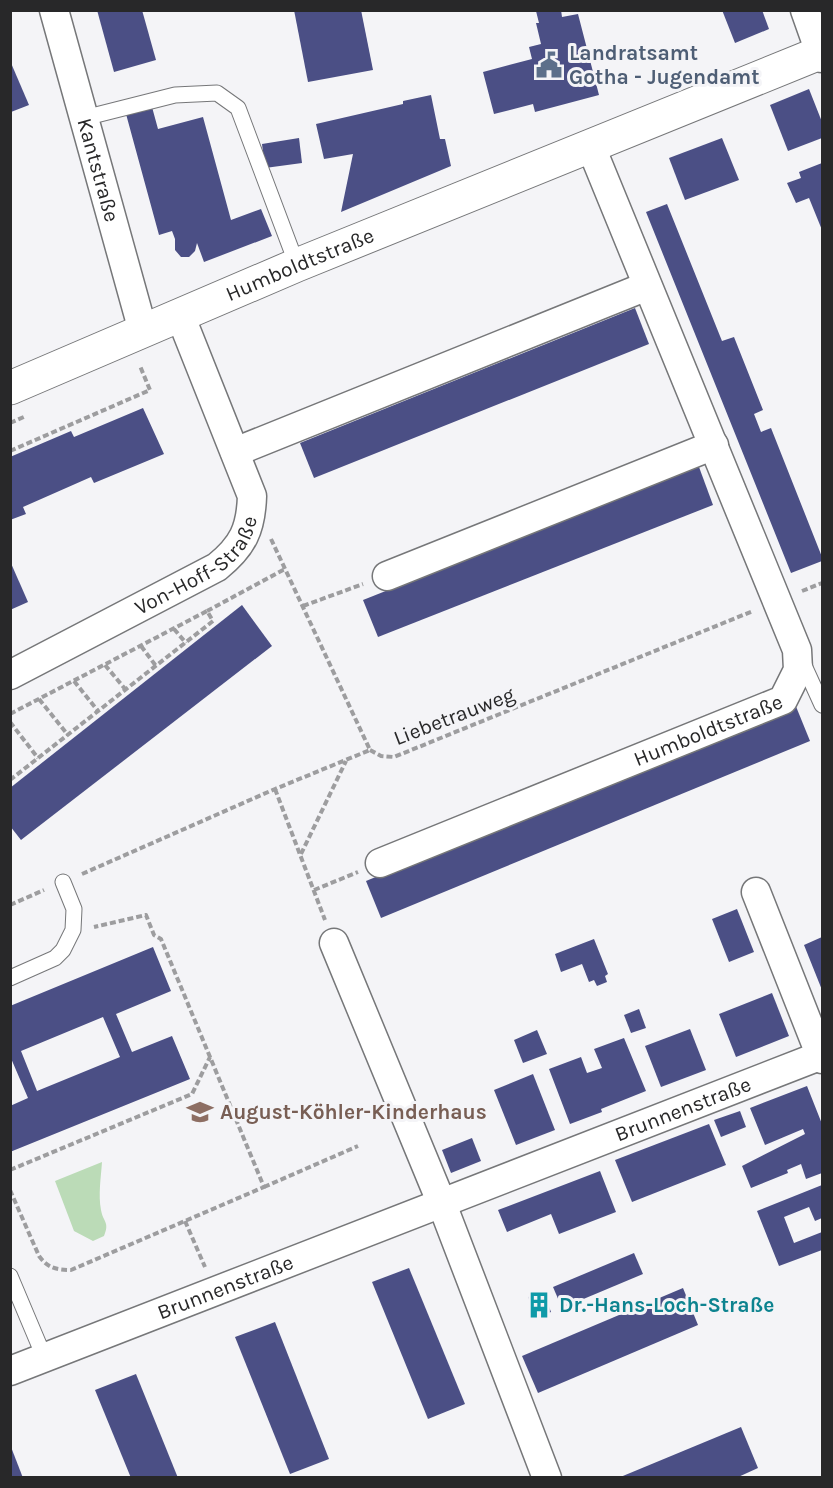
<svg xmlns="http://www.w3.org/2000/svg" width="833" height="1488" viewBox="0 0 833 1488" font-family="Karla,sans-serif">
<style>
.green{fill:#bbdbb7}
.building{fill:#4b4f85;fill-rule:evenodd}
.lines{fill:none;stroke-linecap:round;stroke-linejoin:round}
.service-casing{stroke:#767779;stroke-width:17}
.minor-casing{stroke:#767779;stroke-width:31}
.secondary-casing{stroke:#767779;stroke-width:35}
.path{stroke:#9d9d9f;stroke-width:4;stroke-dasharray:6 3;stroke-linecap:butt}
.service{stroke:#fff;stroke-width:15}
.minor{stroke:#fff;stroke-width:28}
.secondary{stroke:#fff;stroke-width:33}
.labels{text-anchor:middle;stroke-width:6;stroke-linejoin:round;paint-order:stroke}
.service-label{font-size:21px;font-weight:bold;fill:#4e5e75;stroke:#f4f4f7;text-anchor:start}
.street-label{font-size:21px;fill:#282829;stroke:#f4f4f7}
.education-label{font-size:21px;font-weight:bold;fill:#785e54;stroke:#f4f4f7;text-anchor:start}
.culture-label{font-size:21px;font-weight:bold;fill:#0d838f;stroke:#f4f4f7;text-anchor:start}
</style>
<rect width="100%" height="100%" fill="#f4f4f7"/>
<!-- green -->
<path class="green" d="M 102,1162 C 101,1177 98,1195 101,1210 C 103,1222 110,1222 104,1236 L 93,1241 L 74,1231 L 55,1181 Z"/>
<!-- building -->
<g class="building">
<path d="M 97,10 L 142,10 L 156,60 L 114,72 Z"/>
<path d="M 294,10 L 361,10 L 373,70 L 308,82 Z"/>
<path d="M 539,10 L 561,10 L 562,17 L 578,14 L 599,95 L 535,112 L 533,104 L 494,114 L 483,72 L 532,59 L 529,47 L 541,44 L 536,23 L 539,23 L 536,11 Z"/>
<path d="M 722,10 L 762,10 L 769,29 L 735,43 Z"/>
<path d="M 11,63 L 29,105 L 11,112 Z"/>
<path d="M 809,89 L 822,122 L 822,138 L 788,151 L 770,105 Z"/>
<path d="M 431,95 L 440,139 L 445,139 L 451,166 L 341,212 L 353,154 L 324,159 L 316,124 L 403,104 L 403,101 Z"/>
<path d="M 152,107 L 158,129 L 203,117 L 231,220 L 261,209 L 272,236 L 204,262 L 197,243 L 195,251 L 189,257 L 181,257 L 175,250 L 175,239 L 172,231 L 159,235 L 126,114 Z"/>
<path d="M 299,138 L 302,163 L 265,168 L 262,144 Z"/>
<path d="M 722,138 L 739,180 L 685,200 L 669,158 Z"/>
<path d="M 822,163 L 822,230 L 809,198 L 796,203 L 787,183 L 801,178 L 799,172 Z"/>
<path d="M 667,204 L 722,341 L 734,337 L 763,410 L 754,414 L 761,432 L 771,428 L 822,557 L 822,561 L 791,573 L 646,212 Z"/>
<path d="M 635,308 L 649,344 L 314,478 L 300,443 Z"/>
<path d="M 143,408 L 164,454 L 94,483 L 91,477 L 23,507 L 26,514 L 10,520 L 10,457 L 71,431 L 74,437 Z"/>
<path d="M 699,467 L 713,505 L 378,637 L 363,600 Z"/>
<path d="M 10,561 L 28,602 L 10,610 Z"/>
<path d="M 242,605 L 272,646 L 21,840 L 10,826 L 10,788 Z"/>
<path d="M 795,704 L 810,741 L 381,918 L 366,881 Z"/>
<path d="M 737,909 L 754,952 L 729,962 L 712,919 Z"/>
<path d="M 822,937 L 822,990 L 804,945 Z"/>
<path d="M 594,939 L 608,974 L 605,976 L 607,982 L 597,986 L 594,980 L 589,982 L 582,964 L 561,972 L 555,954 Z"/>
<path d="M 153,947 L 171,991 L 116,1014 L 132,1052 L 172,1036 L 190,1079 L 10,1152 L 10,1106 L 28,1098 L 10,1056 L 10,1006 ZM 103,1017 L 120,1057 L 37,1091 L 21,1051 Z"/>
<path d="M 772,993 L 789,1036 L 736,1057 L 719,1014 Z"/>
<path d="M 639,1009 L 646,1028 L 631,1033 L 624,1015 Z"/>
<path d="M 690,1029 L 706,1070 L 661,1087 L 645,1046 Z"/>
<path d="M 537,1030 L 547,1054 L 523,1063 L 514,1040 Z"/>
<path d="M 624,1038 L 646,1091 L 601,1109 L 602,1112 L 570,1124 L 549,1069 L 581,1057 L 587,1073 L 602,1068 L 594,1049 Z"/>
<path d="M 533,1074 L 555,1130 L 516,1145 L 494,1090 Z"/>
<path d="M 807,1086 L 822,1124 L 822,1173 L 806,1179 L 801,1164 L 787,1170 L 788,1173 L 751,1188 L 742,1166 L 805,1134 L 803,1129 L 765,1145 L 750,1108 Z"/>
<path d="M 740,1111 L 746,1127 L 721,1137 L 714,1120 Z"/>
<path d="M 709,1124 L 726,1165 L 632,1202 L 615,1160 Z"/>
<path d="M 472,1138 L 481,1161 L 451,1173 L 442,1150 Z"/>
<path d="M 600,1171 L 616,1212 L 559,1234 L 551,1214 L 507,1232 L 498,1210 Z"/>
<path d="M 822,1185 L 822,1218 L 815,1221 L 809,1207 L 784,1217 L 794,1243 L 822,1232 L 822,1250 L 779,1266 L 757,1211 Z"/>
<path d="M 634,1253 L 643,1274 L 562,1308 L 553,1287 Z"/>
<path d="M 409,1268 L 465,1404 L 428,1419 L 372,1282 Z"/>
<path d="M 683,1288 L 698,1325 L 538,1393 L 522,1356 Z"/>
<path d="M 543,1291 L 551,1312 L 536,1318 L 528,1297 Z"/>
<path d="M 275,1322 L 329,1459 L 290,1474 L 235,1337 Z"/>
<path d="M 136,1374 L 178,1478 L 131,1478 L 95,1390 Z"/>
<path d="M 741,1427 L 758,1468 L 736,1478 L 618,1478 Z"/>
<path d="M 10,1447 L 11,1447 L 23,1478 L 10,1478 Z"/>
</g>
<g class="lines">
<!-- service casing -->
<g class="service-casing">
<g id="service">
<path d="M 84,118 L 175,95 L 217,93 L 238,108 L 297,265"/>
<path d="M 802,661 L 822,705"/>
<path d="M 10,978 L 55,958 L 63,950 L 73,930 L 74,909 L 63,882"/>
<path d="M 10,1276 L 45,1359"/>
</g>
</g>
<!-- minor casing -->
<g class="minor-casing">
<g id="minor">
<path id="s1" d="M 54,10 L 143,331"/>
<path d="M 805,10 L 822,58"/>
<path d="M 235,452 L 647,286"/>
<path d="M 387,576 L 714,445"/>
<path id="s2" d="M 10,675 L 217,567 C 243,546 251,529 252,496 L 180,315"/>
<path id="s3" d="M 380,863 L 783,700 L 798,670 L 797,650 L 591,147"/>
<path d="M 756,892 L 822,1059"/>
<path d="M 334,943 L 442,1204 L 547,1478"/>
<path id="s4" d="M 10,1371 L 822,1055"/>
</g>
</g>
<!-- secondary casing -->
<g class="secondary-casing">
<g id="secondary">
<path id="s5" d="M 10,388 L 297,265 L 822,52"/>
</g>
</g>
<!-- path -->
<g class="path">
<path d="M 10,423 L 26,416"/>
<path d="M 10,451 L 150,390 L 140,366"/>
<path d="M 271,539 L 370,750"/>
<path d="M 802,591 L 822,583"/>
<path d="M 303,606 L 363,584"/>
<path d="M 207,611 L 285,569"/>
<path d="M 174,629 L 186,643"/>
<path d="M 141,646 L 156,666"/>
<path d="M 105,665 L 126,690"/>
<path d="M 74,681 L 98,711"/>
<path d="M 39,699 L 68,735"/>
<path d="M 10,714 L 207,611 L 213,621 L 10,780"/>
<path d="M 10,722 L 38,758"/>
<path d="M 370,750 L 381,756 L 394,757 L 753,611"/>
<path d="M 275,789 L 325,920"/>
<path d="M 301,854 L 346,761"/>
<path d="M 82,874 L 275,789 L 370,750"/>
<path d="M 314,890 L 358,872"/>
<path d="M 10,905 L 44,890"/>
<path d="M 10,1170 L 192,1094 L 210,1057"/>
<path d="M 264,1187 L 358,1146"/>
<path d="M 10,1190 L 39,1256 C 48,1268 56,1270 71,1270 L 264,1187 L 161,939 L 154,935 L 146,915 L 94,927"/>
<path d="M 185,1221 L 205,1267"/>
</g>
<!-- service -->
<use href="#service" class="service"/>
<!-- minor -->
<use href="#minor" class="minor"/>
<!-- secondary -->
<use href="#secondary" class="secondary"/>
</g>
<!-- icons -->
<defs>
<g id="civic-bare" transform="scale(2.07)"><path d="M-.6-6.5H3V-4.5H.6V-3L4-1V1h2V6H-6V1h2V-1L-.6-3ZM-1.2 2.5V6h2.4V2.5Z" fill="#5c6f8a" stroke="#f4f4f7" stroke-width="2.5" paint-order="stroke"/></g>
<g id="school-bare" transform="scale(2.07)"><path d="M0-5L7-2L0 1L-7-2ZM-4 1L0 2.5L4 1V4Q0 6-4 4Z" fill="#8d6e63" stroke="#f4f4f7" stroke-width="2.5" paint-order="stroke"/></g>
<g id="building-bare" transform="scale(2.07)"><path d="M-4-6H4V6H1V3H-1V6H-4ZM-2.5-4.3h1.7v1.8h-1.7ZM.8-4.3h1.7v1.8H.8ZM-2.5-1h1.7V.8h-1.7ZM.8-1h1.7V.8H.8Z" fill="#0f9aa8" stroke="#f4f4f7" stroke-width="2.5" paint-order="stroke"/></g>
</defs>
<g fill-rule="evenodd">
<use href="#civic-bare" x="549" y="65"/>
<use href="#school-bare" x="200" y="1112"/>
<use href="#building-bare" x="539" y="1305"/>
</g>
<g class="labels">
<!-- service labels -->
<g class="service-label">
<text x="569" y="60">Landratsamt<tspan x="569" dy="24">Gotha - Jugendamt</tspan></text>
</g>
<!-- street labels -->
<g class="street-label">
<text dy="7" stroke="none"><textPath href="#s1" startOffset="166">Kantstraße</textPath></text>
<text dy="7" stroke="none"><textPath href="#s5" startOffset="315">Humboldtstraße</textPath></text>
<text dy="7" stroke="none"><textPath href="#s2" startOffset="219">Von-Hoff-Straße</textPath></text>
<text transform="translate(454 716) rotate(-21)" y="7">Liebetrauweg</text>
<text dy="7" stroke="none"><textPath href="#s3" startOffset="354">Humboldtstraße</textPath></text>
<text dy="7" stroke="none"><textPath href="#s4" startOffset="722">Brunnenstraße</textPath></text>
<text dy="7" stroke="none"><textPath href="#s4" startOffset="231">Brunnenstraße</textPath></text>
</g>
<!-- education labels -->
<g class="education-label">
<text x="220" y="1119">August-Köhler-Kinderhaus</text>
</g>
<!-- culture labels -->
<g class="culture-label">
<text x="559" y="1312">Dr.-Hans-Loch-Straße</text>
</g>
</g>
<!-- border -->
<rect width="833" height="1488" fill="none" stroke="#282829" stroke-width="24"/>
</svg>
